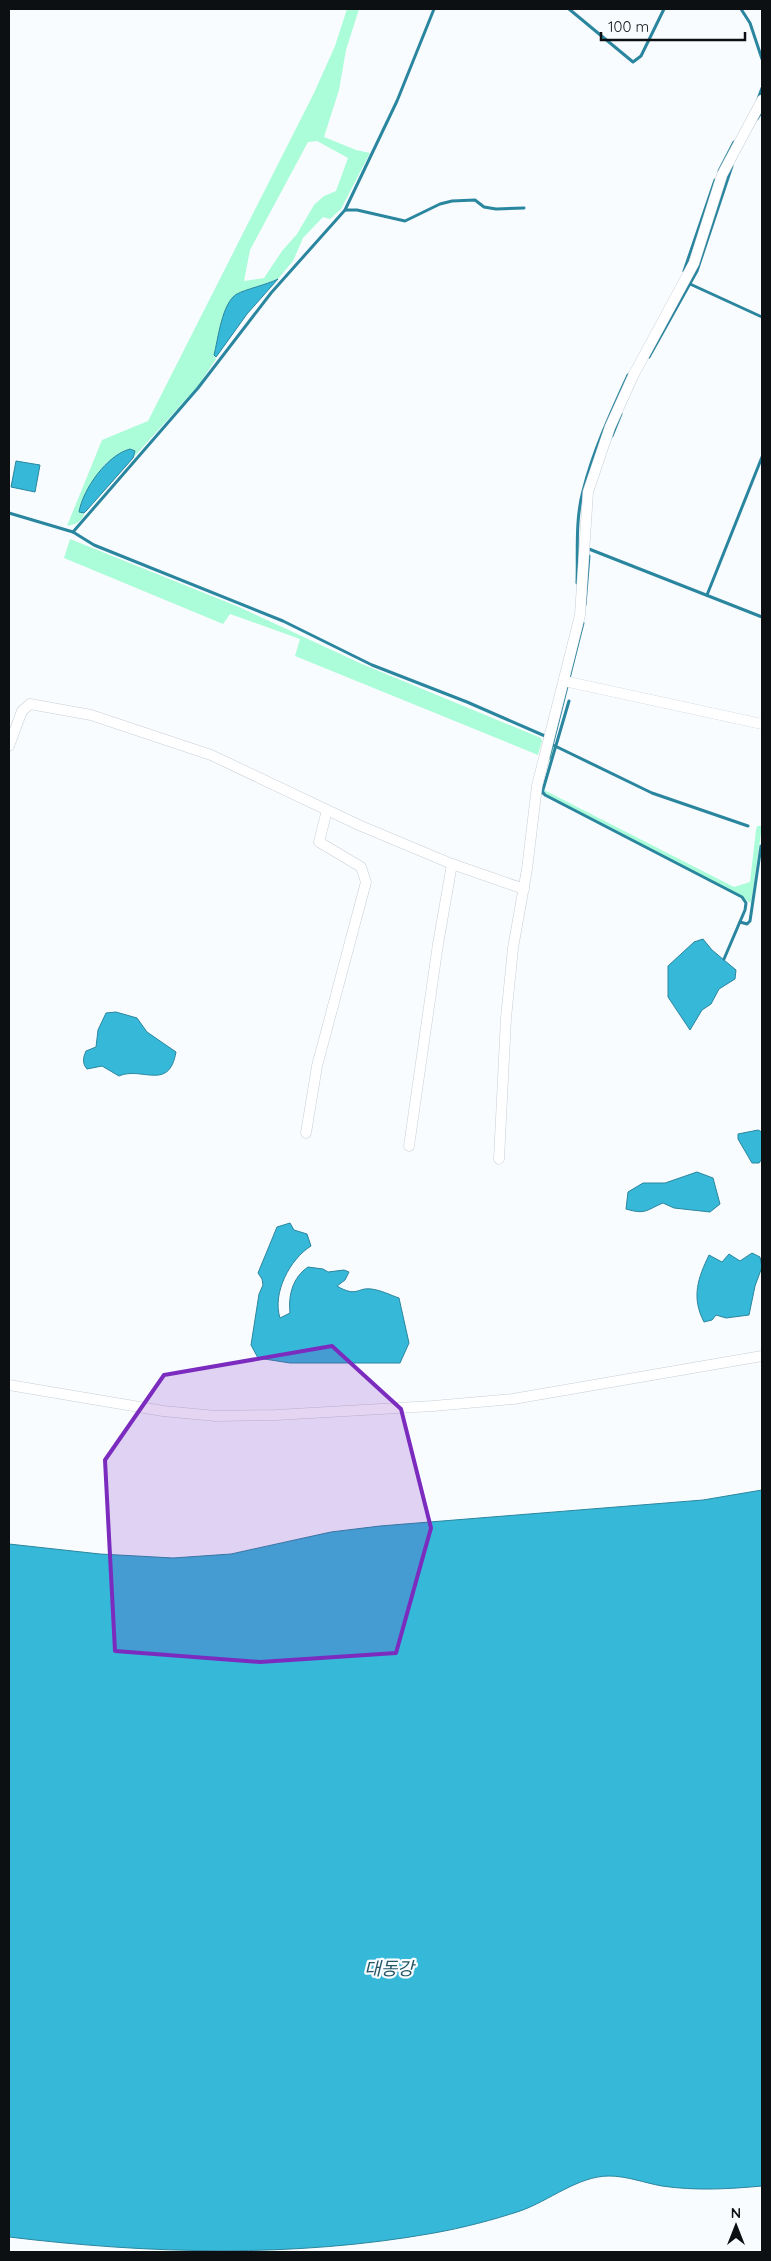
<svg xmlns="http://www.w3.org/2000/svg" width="771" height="2261" viewBox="0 0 771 2261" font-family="Quicksand,'Noto Sans KR',sans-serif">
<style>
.green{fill:#abfcd8;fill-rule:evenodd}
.water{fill:#36b8d9;stroke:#2a869e}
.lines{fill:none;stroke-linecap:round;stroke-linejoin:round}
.stream{stroke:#2a869e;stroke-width:3}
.minor-casing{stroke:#c7cfd7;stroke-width:11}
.minor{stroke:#fff;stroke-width:10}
.marked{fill:#7b2cbf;fill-opacity:0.2;stroke:#7b2cbf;stroke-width:4;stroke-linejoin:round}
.labels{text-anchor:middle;stroke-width:4.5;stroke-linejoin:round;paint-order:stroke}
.water-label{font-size:18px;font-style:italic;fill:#235664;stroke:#f9fcff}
</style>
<rect width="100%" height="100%" fill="#f9fcff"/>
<!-- green -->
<g class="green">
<path d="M 347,9 L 359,9 L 346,50 L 339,90 L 324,137 L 356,150 L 370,153 L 341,209 L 330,219 L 323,217 L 303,238 L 293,261 L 278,279 L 253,289 L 216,348 L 214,355 L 216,359 L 198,386 L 133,458 L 135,451 L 107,462 L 91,483 L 81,512 L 84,513 C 83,522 75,524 67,526 L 102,440 L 148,421 L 314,93 L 335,46 ZM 317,141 L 348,158 L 336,191 L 324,196 L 314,205 L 297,234 L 282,251 L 264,278 L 244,281 L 250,250 L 308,142 Z"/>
<path d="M 70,539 L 239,607 L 362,664 L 541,738 L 542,741 L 538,755 L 295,656 L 300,639 L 230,614 L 223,624 L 64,558 Z"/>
<path d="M 553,746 L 556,747 L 542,792 Z"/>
<path d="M 544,790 L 734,887 L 750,882 L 756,830 L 757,826 L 762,826 L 751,903 L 545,795 L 542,793 Z"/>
</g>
<!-- water -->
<g class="water">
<path d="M 278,279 L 247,314 L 219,353 L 216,357 L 214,355 C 218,340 222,302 237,294 C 246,289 266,285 278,279 Z"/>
<path d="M 130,449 L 135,451 L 133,458 L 87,510 L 84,513 L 79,512 C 83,489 107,455 130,449 Z"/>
<path d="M 16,461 L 40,465 L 35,492 L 11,487 Z"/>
<path d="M 703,939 L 712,950 L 736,970 L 735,979 L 719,989 L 711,1004 L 702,1010 L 690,1030 L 668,997 L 668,966 L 694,942 Z"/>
<path d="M 116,1012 L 137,1018 L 147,1032 L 176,1052 C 169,1092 142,1066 119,1076 L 102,1066 L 87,1069 C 82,1063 83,1058 86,1051 L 96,1047 L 98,1030 L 106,1013 Z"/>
<path d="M 758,1130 L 762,1132 L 762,1159 L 759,1163 L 752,1163 L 738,1139 L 738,1134 Z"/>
<path d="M 697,1172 L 713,1178 L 720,1204 L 710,1212 L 674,1208 L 663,1203 C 646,1210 646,1215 626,1209 L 628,1192 L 643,1183 L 665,1183 Z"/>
<path d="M 290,1223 L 294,1230 L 307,1234 L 311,1246 C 290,1259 272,1293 280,1318 L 290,1313 C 288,1295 293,1277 308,1267 L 323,1269 L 328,1272 L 344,1270 L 349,1272 L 345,1280 L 337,1286 C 357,1298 358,1287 371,1289 C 381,1290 390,1295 399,1298 L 409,1343 L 400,1363 L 290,1363 L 258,1358 L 251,1345 L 259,1294 L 263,1285 L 262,1279 L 258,1273 L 277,1227 Z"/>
<path d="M 752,1253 L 760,1257 L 762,1267 L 755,1286 L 749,1315 L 726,1318 L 716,1315 L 712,1320 L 704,1322 C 691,1297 698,1278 709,1255 L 722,1262 L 729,1254 L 740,1261 Z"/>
<path d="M 762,1490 L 762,2186 C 729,2189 696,2191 662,2186 C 645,2183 627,2176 609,2176 C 578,2176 549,2201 520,2211 C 493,2220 462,2228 434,2233 C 294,2258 150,2254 9,2237 L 9,1544 L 100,1554 L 173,1558 L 231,1554 L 331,1532 L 380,1526 L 703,1500 Z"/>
</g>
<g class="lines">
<!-- stream -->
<g class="stream">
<path d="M 569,9 L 633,62 L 641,56 L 664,9"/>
<path d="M 741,9 L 750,23 L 762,59"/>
<path d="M 758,99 L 762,88"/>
<path d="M 757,119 L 762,111"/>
<path d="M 719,171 L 734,142"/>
<path d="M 345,210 L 357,210 L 405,221 L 440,204 L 452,201 L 475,200 L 484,207 L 496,209 L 524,208"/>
<path d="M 684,271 L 715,180"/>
<path d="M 690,284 L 762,317"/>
<path d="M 649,357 L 697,271 L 732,166"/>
<path d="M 612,436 L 621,414"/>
<path d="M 9,513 L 73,532 L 198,388 L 271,293 L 345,210 L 397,101 L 434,9"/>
<path d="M 73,532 L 94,545 L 283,621 L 372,665 L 467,702 L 545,736 L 547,733"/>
<path d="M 589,549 L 762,617"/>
<path d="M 577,583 C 578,553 575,520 583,491 C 593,451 611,412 628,375"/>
<path d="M 707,595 L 762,457"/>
<path d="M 585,605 L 589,556"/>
<path d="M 553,745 L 652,793 L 748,826"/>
<path d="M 549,758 L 583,623"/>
<path d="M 541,790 L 545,795 L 742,897 L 746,903 L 745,910 L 724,959"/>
<path d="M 542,793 L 569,701"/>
<path d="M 740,922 L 747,924 L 750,921 L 761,846"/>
</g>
<!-- minor casing -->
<g class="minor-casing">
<g id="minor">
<path d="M 564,681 L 762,724"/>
<path d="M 9,746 L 22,711 L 30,704 L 91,715 L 211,755 L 361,826 L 452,864 L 524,889"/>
<path d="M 306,1133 L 317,1066 L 366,882 L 361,867 L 319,842 L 327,810"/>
<path d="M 409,1146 L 438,944 L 452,864"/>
<path d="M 499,1159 L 506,1018 L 513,948 L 527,869 L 537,786 L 580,615 L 588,492 L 610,427 L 634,374 L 694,263 L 722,175 L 762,100"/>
<path d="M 9,1385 L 163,1411 L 216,1416 L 276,1415 L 433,1406 L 513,1399 L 762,1356"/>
</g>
</g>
<!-- minor -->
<use href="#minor" class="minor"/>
</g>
<!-- marked area -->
<path class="marked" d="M 332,1346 L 401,1409 L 431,1528 L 396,1653 L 260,1662 L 115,1651 L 105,1460 L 164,1375 Z"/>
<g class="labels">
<!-- water labels -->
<g class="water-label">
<text x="389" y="1975">대동강</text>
</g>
</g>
<!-- border -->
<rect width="771" height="2261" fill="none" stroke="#0d1013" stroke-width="20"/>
<!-- north arrow -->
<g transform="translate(736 2226)" stroke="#f9fcff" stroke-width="4" paint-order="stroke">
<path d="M0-4L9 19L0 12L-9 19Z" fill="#0d1013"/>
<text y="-8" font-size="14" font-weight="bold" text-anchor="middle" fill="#0d1013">N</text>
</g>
<!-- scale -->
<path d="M601 32v8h144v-8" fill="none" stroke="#0d1013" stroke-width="2.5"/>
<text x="608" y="32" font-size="15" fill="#0d1013" stroke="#f9fcff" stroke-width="4" paint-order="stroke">100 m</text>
</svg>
